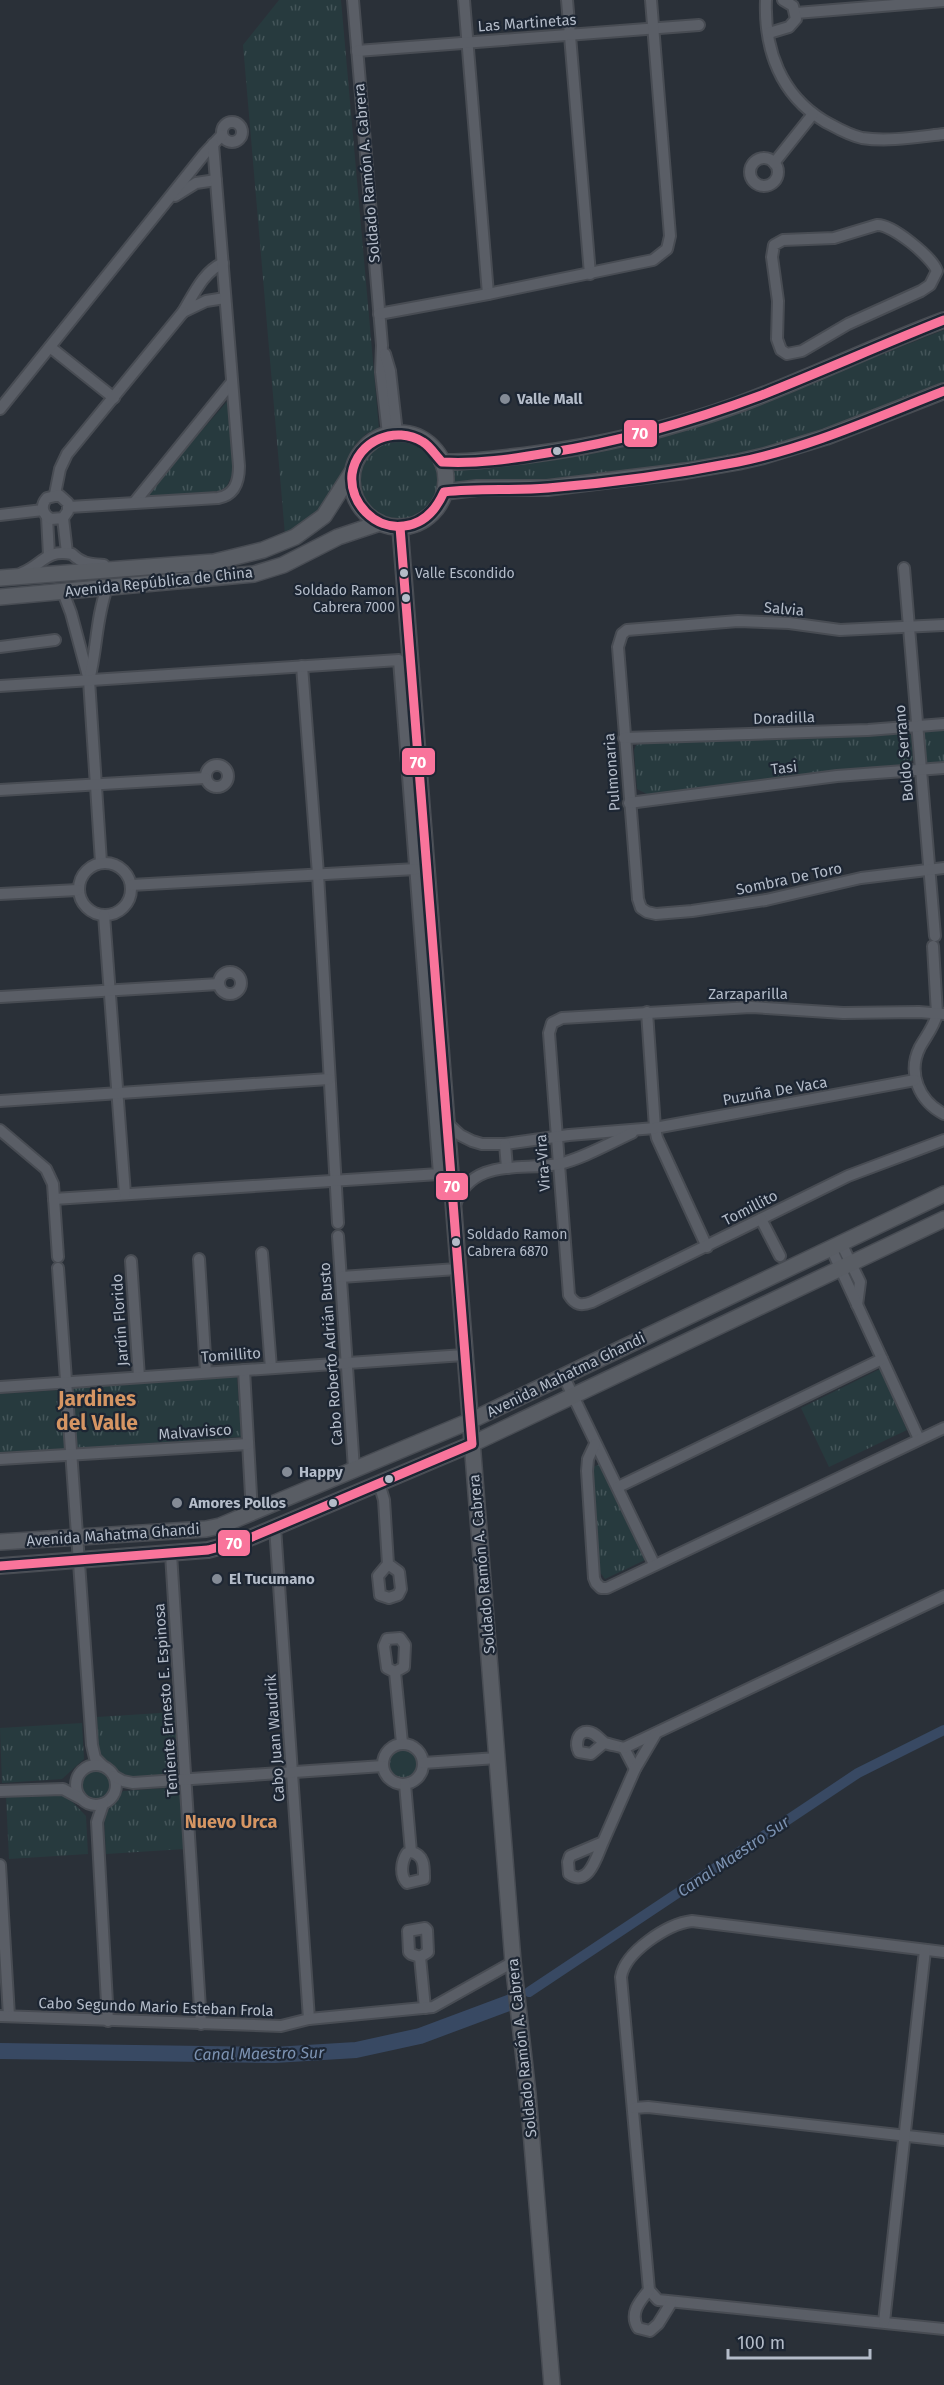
<svg xmlns="http://www.w3.org/2000/svg" width="944" height="2385" viewBox="0 0 944 2385" font-family="'Fira Sans',sans-serif">
<style>
.park{fill:url(#park-tufts)}
.lines{fill:none;stroke-linecap:round;stroke-linejoin:round}
.canal{stroke:#384963;stroke-width:10}
.river{stroke:#384963;stroke-width:16}
.street-casing{stroke:#484c53;stroke-width:14}
.secondary-casing{stroke:#484c53;stroke-width:18}
.street{stroke:#5a5e66;stroke-width:10}
.secondary{stroke:#595d64;stroke-width:15}
.bus-1-casing{stroke:#1d2633;stroke-width:14}
.bus-1{stroke:#f9749b;stroke-width:9}
.poi-dot{fill:#848b96;stroke:#1d2633;stroke-width:2}
.bus-dot{fill:#b4bcc9;stroke:#1d2633;stroke-width:2}
.labels{text-anchor:middle;stroke-width:4.5;stroke-linejoin:round;paint-order:stroke}
.bus-label{font-size:14px;fill:#b4bcc9;stroke:#1d2633;text-anchor:start}
.street-label{font-size:15px;fill:#b4bcc9;stroke:#1d2633}
.poi-label{font-size:15px;font-weight:bold;fill:#b4bcc9;stroke:#1d2633;text-anchor:start}
.water-label{font-size:16px;font-style:italic;fill:#7c92b1;stroke:#1d2633}
.quarter-label{font-size:18px;font-weight:bold;fill:#d59563;stroke:#1d2633}
.district-label{font-size:21px;font-weight:bold;fill:#d59563;stroke:#1d2633}
.line-badge{stroke:#1d2633;stroke-width:2}
.badge-label{font-size:16px;text-anchor:middle;font-weight:bold;fill:#fff}
</style>
<defs>
<pattern id="park-tufts" width="24" height="20" patternUnits="userSpaceOnUse" patternTransform="scale(1.5)"><rect width="24" height="20" fill="#273a3e"/><path d="M3 7l-1-3M5 7V3M7 7l1-3M15 17l-1-3M17 17v-4M19 17l1-3" fill="none" stroke="#445559"/></pattern>
</defs>
<rect width="100%" height="100%" fill="#2a3038"/>
<!-- park -->
<g class="park">
<path d="M 279,0 L 341,0 L 379,429 L 366,434 L 355,445 L 338,482 L 316,513 L 285,535 L 243,45 Z"/>
<path d="M 944,330 L 944,385 L 828,429 L 715,461 L 543,481 L 458,484 L 454,482 L 451,475 L 452,470 L 457,467 L 499,463 L 789,391 Z"/>
<path d="M 230,398 L 234,470 L 227,486 L 220,491 L 151,497 L 147,494 Z"/>
<circle cx="400" cy="483" r="42"/>
<path d="M 944,728 L 944,763 L 928,763 L 924,761 L 921,735 L 927,730 Z"/>
<path d="M 907,733 L 911,735 L 913,760 L 905,765 L 827,771 L 695,790 L 647,794 L 637,789 L 634,750 L 636,745 L 647,742 Z"/>
<path d="M 880,1369 L 907,1430 L 829,1467 L 801,1408 Z"/>
<path d="M 237,1377 L 241,1437 L 76,1448 L 72,1388 Z"/>
<path d="M 61,1390 L 66,1449 L 0,1454 L 0,1394 Z"/>
<path d="M 600,1464 L 645,1560 L 605,1579 L 599,1571 L 593,1467 Z"/>
<path d="M 176,1712 L 180,1774 L 121,1777 L 99,1755 L 97,1717 Z"/>
<path d="M 82,1723 L 84,1759 L 62,1779 L 2,1783 L 0,1728 Z"/>
<circle cx="403" cy="1764" r="20"/>
<circle cx="96" cy="1785" r="20"/>
<path d="M 181,1787 L 185,1849 L 106,1854 L 104,1816 L 123,1791 Z"/>
<path d="M 64,1793 L 86,1816 L 88,1854 L 9,1859 L 6,1797 Z"/>
</g>
<g class="lines">
<!-- canal -->
<path class="canal" d="M 529,1992 L 858,1773 L 944,1730"/>
<!-- river -->
<path class="river" d="M 0,2051 L 274,2055 L 356,2050 L 420,2036 L 511,2002"/>
<!-- street casing -->
<g class="street-casing">
<g id="street">
<path d="M 353,0 L 382,345 L 381,372 L 388,434"/>
<path d="M 464,0 L 488,294"/>
<path d="M 567,0 L 590,274"/>
<path d="M 766,0 C 764,50 781,95 824,121 C 837,128 848,135 862,138 C 888,142 917,137 944,134"/>
<path d="M 796,13 L 944,1"/>
<path d="M 769,33 L 789,27 L 796,19 L 793,6 L 783,0"/>
<path d="M 357,51 L 699,25"/>
<circle cx="232" cy="132" r="10"/>
<circle cx="764" cy="172" r="14"/>
<path d="M 774,163 L 813,114"/>
<path d="M 175,196 L 196,183 L 216,180"/>
<path d="M 877,225 C 892,224 932,257 937,271 L 930,285 L 921,291 L 848,324 L 802,351 L 787,354 L 781,350 L 777,339 L 778,301 L 772,257 L 774,245 L 783,240 L 834,238 Z"/>
<path d="M 223,263 C 203,272 194,294 183,312 L 206,301 L 225,298"/>
<path d="M 379,314 L 488,294 L 653,260 L 667,249 L 670,236 L 651,0"/>
<path d="M 50,347 L 114,398"/>
<path d="M 385,354 L 390,371 L 397,433"/>
<path d="M 0,409 L 205,153 L 222,135"/>
<path d="M 55,494 L 60,469 L 67,454 L 183,312"/>
<path d="M 134,503 L 232,382"/>
<path d="M 69,507 L 218,498 C 235,495 239,482 239,466 L 213,144"/>
<path d="M 0,515 L 43,510"/>
<path d="M 47,517 L 49,555"/>
<path d="M 63,518 L 51,519 C 42,514 40,506 47,498 L 59,495 L 68,503 L 68,511 L 63,518 L 67,553"/>
<path d="M 904,568 L 935,936"/>
<path d="M 22,573 C 44,564 45,549 72,554 C 82,564 91,564 104,565"/>
<path d="M 63,592 L 71,613 L 89,680 L 101,862"/>
<path d="M 944,625 L 840,630 L 789,623 L 738,621 L 627,630 L 622,634 L 618,647 L 638,899 L 641,908 L 647,912 L 656,914 L 692,911 L 766,900 L 861,878 L 944,868"/>
<path d="M 0,647 L 55,640"/>
<path d="M 302,666 L 318,874 L 338,1223"/>
<path d="M 89,680 C 97,650 96,617 107,588"/>
<path d="M 0,686 L 399,660 L 439,1174 L 54,1199"/>
<path d="M 624,738 L 868,730 L 944,724"/>
<circle cx="217" cy="776" r="11"/>
<path d="M 0,790 L 205,778"/>
<path d="M 629,803 L 837,776 L 944,768"/>
<circle cx="105" cy="889" r="26"/>
<path d="M 131,885 L 416,869"/>
<path d="M 0,894 L 78,890"/>
<path d="M 104,915 L 125,1194"/>
<path d="M 933,946 L 937,1014 C 934,1027 926,1036 920,1047 C 907,1073 919,1101 944,1114"/>
<circle cx="230" cy="983" r="11"/>
<path d="M 1,997 L 219,984"/>
<path d="M 647,1012 L 655,1128 L 657,1138 L 707,1247"/>
<path d="M 944,1014 L 919,1012 L 843,1013 L 751,1007 L 562,1018 L 552,1023 L 549,1033 L 569,1295 C 575,1305 581,1306 592,1302 L 848,1176 L 944,1140"/>
<path d="M 0,1101 L 329,1079"/>
<path d="M 446,1122 L 460,1135 L 472,1141 L 482,1144 L 505,1144 L 569,1135 L 655,1128 L 915,1080"/>
<path d="M 0,1130 L 46,1169 L 53,1184 L 58,1257"/>
<path d="M 505,1144 L 507,1168"/>
<path d="M 455,1205 C 472,1157 520,1171 559,1164 C 582,1159 610,1143 632,1133"/>
<path d="M 761,1219 L 780,1256"/>
<path d="M 338,1236 L 354,1469"/>
<path d="M 841,1243 L 860,1282 L 857,1305"/>
<path d="M 831,1248 L 919,1439"/>
<path d="M 262,1253 L 271,1368"/>
<path d="M 199,1259 L 206,1372"/>
<path d="M 131,1261 L 139,1377"/>
<path d="M 58,1268 L 92,1745 L 95,1758 L 102,1765"/>
<path d="M 341,1277 L 457,1269"/>
<path d="M 244,1370 L 252,1513"/>
<path d="M 563,1375 L 654,1564"/>
<path d="M 0,1387 L 464,1355"/>
<path d="M 595,1444 L 588,1459 L 587,1471 L 594,1578 L 596,1583 L 601,1588 L 607,1588 L 944,1428"/>
<path d="M 0,1459 L 248,1444"/>
<path d="M 379,1483 L 384,1500 L 388,1564 L 378,1576 L 380,1595 L 389,1598 L 398,1595 L 401,1589 L 399,1572 L 388,1564"/>
<path d="M 618,1487 L 882,1359"/>
<path d="M 275,1527 L 309,2019"/>
<path d="M 171,1554 L 201,2024"/>
<path d="M 395,1672 L 387,1668 L 384,1646 L 387,1639 L 400,1638 L 405,1645 L 404,1667 L 395,1672 L 402,1743"/>
<path d="M 604,1743 L 591,1754 L 579,1752 C 575,1744 577,1730 589,1732 C 596,1733 600,1740 605,1743 C 611,1745 618,1746 624,1748 L 635,1769"/>
<circle cx="403" cy="1764" r="20"/>
<path d="M 624,1748 L 944,1596"/>
<path d="M 423,1763 L 497,1758"/>
<circle cx="96" cy="1785" r="20"/>
<path d="M 114,1776 L 123,1781 L 133,1783 L 383,1766"/>
<path d="M 405,1784 L 411,1852 L 407,1853 C 401,1862 400,1876 407,1883 L 424,1879 C 424,1867 425,1855 411,1852"/>
<path d="M 0,1791 L 63,1789 L 80,1798"/>
<path d="M 103,1804 L 97,1822 L 108,2021"/>
<path d="M 603,1842 C 597,1855 589,1888 569,1874 L 568,1862 L 570,1856 L 603,1842 L 635,1769 L 655,1735"/>
<path d="M 0,1865 L 9,2016"/>
<path d="M 944,1952 L 692,1921 C 667,1924 625,1952 621,1977 L 649,2290 L 658,2300 L 944,2329"/>
<path d="M 420,1957 L 411,1954 L 409,1952 L 408,1931 L 425,1928 L 427,1930 L 428,1952 L 420,1957 L 425,2008"/>
<path d="M 0,2016 L 281,2026 L 309,2019 L 433,2007 L 513,1962"/>
<path d="M 634,2108 L 648,2107 L 944,2140"/>
<path d="M 649,2290 C 640,2301 629,2313 638,2328 L 650,2331 L 658,2324 L 671,2303"/>
<path d="M 884,2322 L 925,1950"/>
</g>
</g>
<!-- secondary casing -->
<g class="secondary-casing">
<g id="secondary">
<circle cx="399" cy="480" r="47"/>
<path d="M 442,462 C 471,463 500,458 528,455 C 599,446 670,429 737,405 C 807,379 874,346 944,320"/>
<path d="M 444,492 L 477,488 L 547,488 L 686,471 L 738,462 L 764,456 L 826,437 L 944,391"/>
<path d="M 400,527 L 513,1962 L 528,2094 L 552,2385"/>
<path d="M 0,578 L 214,562 L 263,550 L 295,537 L 324,516 L 352,472"/>
<path d="M 0,597 L 254,574 L 283,565 L 338,537 L 380,523"/>
<path d="M 0,1542 L 206,1529 L 220,1526 L 470,1421 L 944,1194"/>
<path d="M 0,1566 L 208,1550 L 245,1540 L 472,1444 L 944,1219"/>
</g>
</g>
<!-- street -->
<use href="#street" class="street"/>
<!-- secondary -->
<use href="#secondary" class="secondary"/>
<!-- bus-1 casing -->
<g class="bus-1-casing">
<g id="bus-1">
<path d="M 944,320 C 883,344 823,371 762,395 C 692,421 620,442 547,453 C 512,459 477,464 442,462 C 436,456 430,446 423,442 C 396,425 357,440 352,474 C 349,503 375,530 404,526 C 424,524 436,510 444,492 C 479,488 513,491 548,488 C 611,483 676,474 738,462 C 809,448 877,417 944,391"/>
<path d="M 0,1566 L 208,1550 L 245,1540 L 472,1444 L 400,527"/>
</g>
</g>
<!-- bus-1 -->
<use href="#bus-1" class="bus-1"/>
</g>
<!-- markers -->
<g class="poi-dot">
<circle cx="505" cy="399" r="6"/>
<circle cx="287" cy="1472" r="6"/>
<circle cx="177" cy="1503" r="6"/>
<circle cx="217" cy="1579" r="6"/>
</g>
<g class="bus-dot">
<circle cx="557" cy="451" r="5"/>
<circle cx="404" cy="573" r="5"/>
<circle cx="406" cy="598" r="5"/>
<circle cx="456" cy="1242" r="5"/>
<circle cx="389" cy="1479" r="5"/>
<circle cx="333" cy="1503" r="5"/>
</g>
<g class="labels">
<!-- bus labels -->
<g class="bus-label">
<text x="415" y="578">Valle Escondido</text>
<text x="395" y="595" text-anchor="end">Soldado Ramon<tspan x="395" dy="17">Cabrera 7000</tspan></text>
<text x="467" y="1239">Soldado Ramon<tspan x="467" dy="17">Cabrera 6870</tspan></text>
</g>
<!-- street labels -->
<g class="street-label">
<text transform="translate(527 23) rotate(-4)" y="5">Las Martinetas</text>
<text transform="translate(367 173) rotate(-95)" y="5">Soldado Ramón A. Cabrera</text>
<text transform="translate(159 582) rotate(-6)" y="5">Avenida República de China</text>
<text transform="translate(784 609) rotate(5)" y="5">Salvia</text>
<text transform="translate(784 718) rotate(-2)" y="5">Doradilla</text>
<text transform="translate(904 753) rotate(-95)" y="5">Boldo Serrano</text>
<text transform="translate(784 768) rotate(-7)" y="5">Tasi</text>
<text transform="translate(612 772) rotate(-94)" y="5">Pulmonaria</text>
<text transform="translate(789 879) rotate(-12)" y="5">Sombra De Toro</text>
<text x="748" y="999">Zarzaparilla</text>
<text transform="translate(775 1091) rotate(-10)" y="5">Puzuña De Vaca</text>
<text transform="translate(543 1163) rotate(-94)" y="5">Vira-Vira</text>
<text transform="translate(750 1208) rotate(-27)" y="5">Tomillito</text>
<text transform="translate(120 1320) rotate(-94)" y="5">Jardín Florido</text>
<text transform="translate(331 1354) rotate(-94)" y="5">Cabo Roberto Adrián Busto</text>
<text transform="translate(231 1355) rotate(-4)" y="5">Tomillito</text>
<text transform="translate(566 1375) rotate(-26)" y="5">Avenida Mahatma Ghandi</text>
<text transform="translate(195 1432) rotate(-4)" y="5">Malvavisco</text>
<text transform="translate(113 1535) rotate(-4)" y="5">Avenida Mahatma Ghandi</text>
<text transform="translate(482 1564) rotate(-95)" y="5">Soldado Ramón A. Cabrera</text>
<text transform="translate(166 1700) rotate(-94)" y="5">Teniente Ernesto E. Espinosa</text>
<text transform="translate(275 1738) rotate(-94)" y="5">Cabo Juan Waudrik</text>
<text transform="translate(156 2007) rotate(2)" y="5">Cabo Segundo Mario Esteban Frola</text>
<text transform="translate(522 2048) rotate(-96)" y="5">Soldado Ramón A. Cabrera</text>
</g>
<!-- poi labels -->
<g class="poi-label">
<text x="517" y="404">Valle Mall</text>
<text x="299" y="1477">Happy</text>
<text x="189" y="1508">Amores Pollos</text>
<text x="229" y="1584">El Tucumano</text>
</g>
<!-- water labels -->
<g class="water-label">
<text transform="translate(733 1856) rotate(-34)" y="6">Canal Maestro Sur</text>
<text transform="translate(259 2053) rotate(-1)" y="6">Canal Maestro Sur</text>
</g>
<!-- quarter labels -->
<g class="quarter-label">
<text x="231" y="1828">Nuevo Urca</text>
</g>
<!-- district labels -->
<g class="district-label">
<text x="97" y="1406">Jardines<tspan x="97" dy="24">del Valle</tspan></text>
</g>
</g>
<g class="line-badge">
<rect x="623" y="419" width="35" height="29" rx="6" fill="#f9749b"/>
<rect x="401" y="747" width="35" height="29" rx="6" fill="#f9749b"/>
<rect x="435" y="1172" width="34" height="29" rx="6" fill="#f9749b"/>
<rect x="217" y="1529" width="34" height="28" rx="6" fill="#f9749b"/>
</g>
<g class="badge-label">
<text x="640" y="439">70</text>
<text x="418" y="768">70</text>
<text x="452" y="1192">70</text>
<text x="234" y="1549">70</text>
</g>
<!-- scale -->
<path d="M728 2349v9h142v-9" fill="none" stroke="#b4bcc9" stroke-width="3"/>
<text x="737" y="2349" font-size="18" fill="#b4bcc9" stroke="#1d2633" stroke-width="4.5" paint-order="stroke">100 m</text>
</svg>
